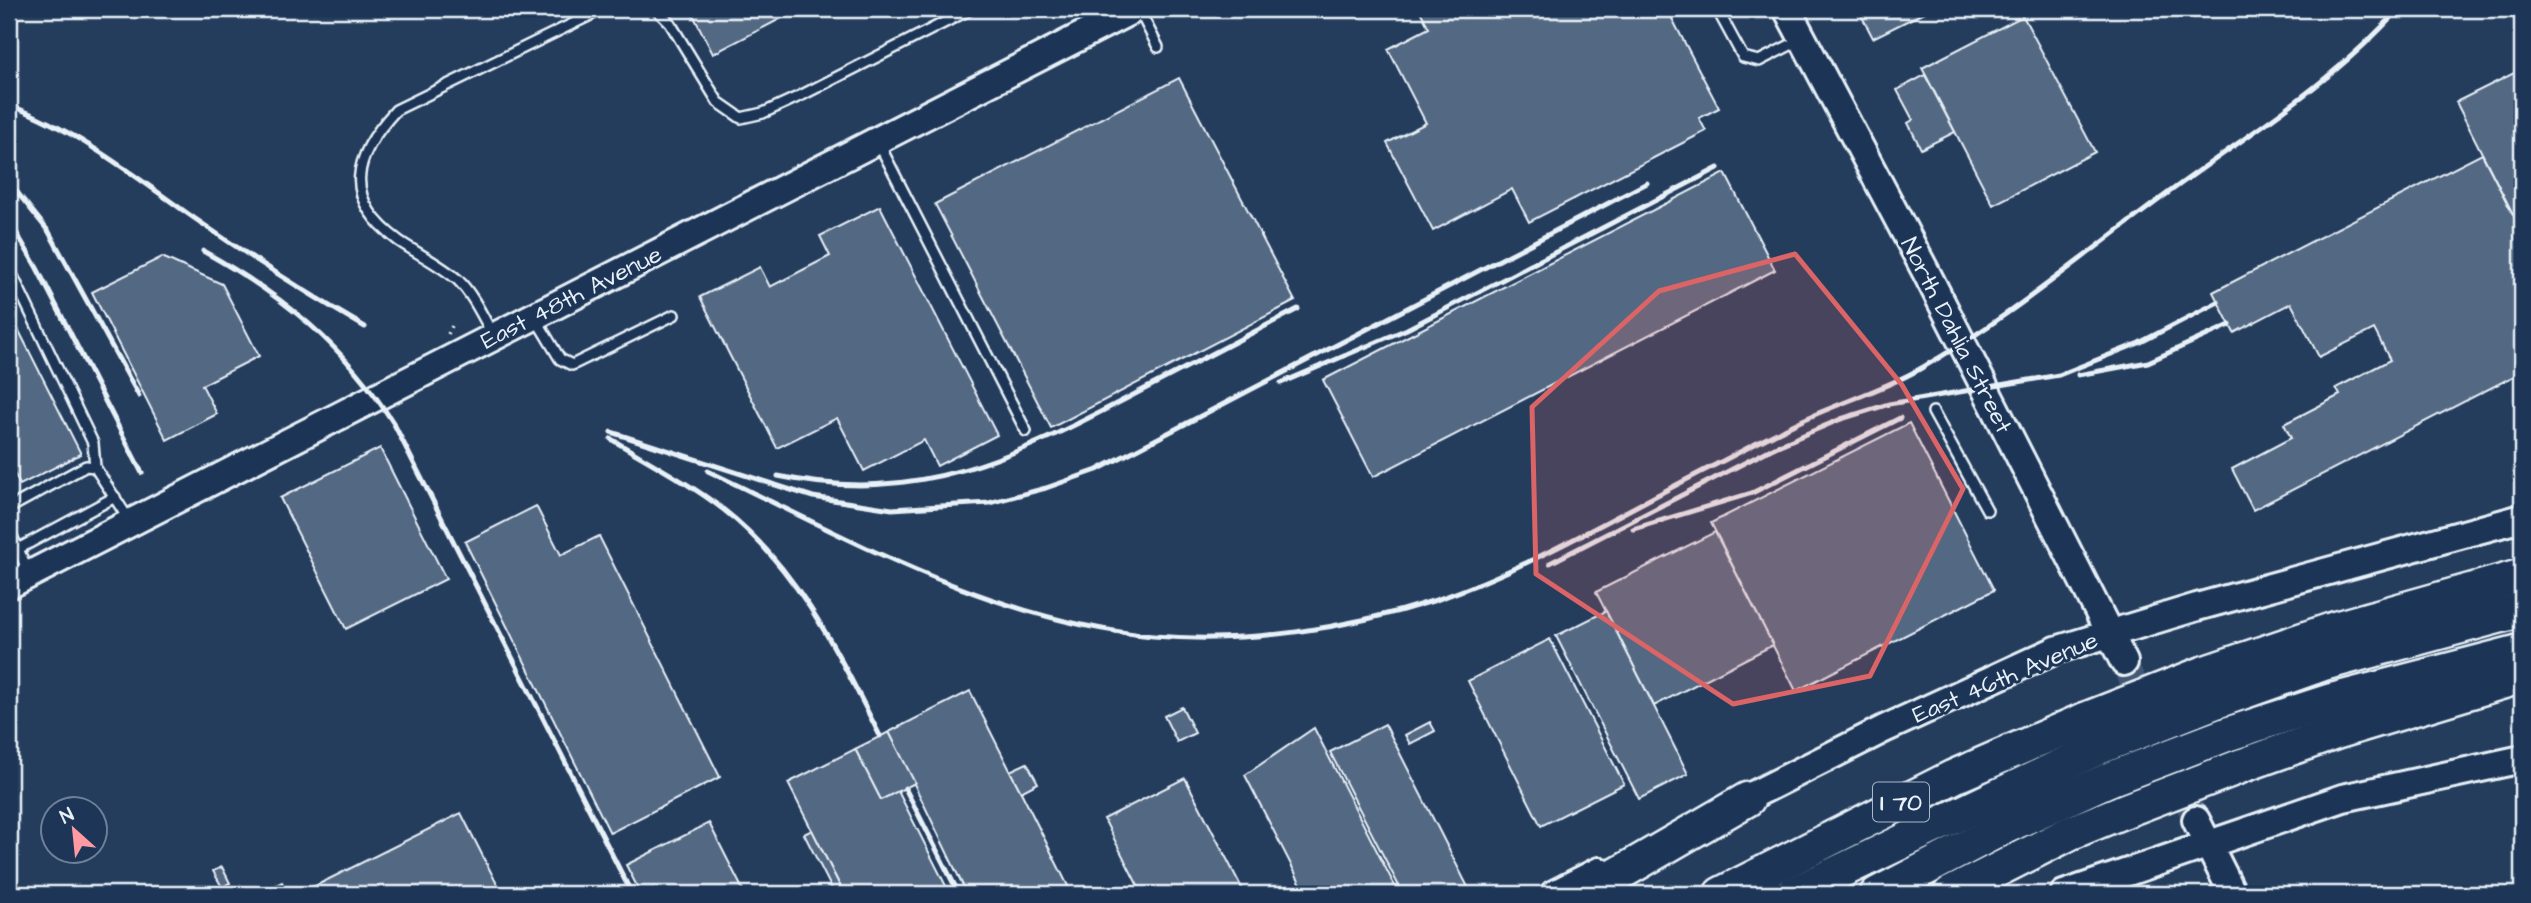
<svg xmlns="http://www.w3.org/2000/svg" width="2531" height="903" viewBox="0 0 2531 903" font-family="'Architects Daughter',sans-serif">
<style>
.building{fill:#536782;stroke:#e8f1f8;stroke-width:2}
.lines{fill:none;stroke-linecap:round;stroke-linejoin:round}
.secondary-tunnel{stroke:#425874;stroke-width:26;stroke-dasharray:26 13;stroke-linecap:butt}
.lane-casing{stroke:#e8f1f8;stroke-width:14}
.secondary-casing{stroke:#e8f1f8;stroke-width:32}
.highway-casing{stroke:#e8f1f8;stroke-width:38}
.path{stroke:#e8f1f8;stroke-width:3.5;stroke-dasharray:2 5;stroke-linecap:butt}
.lane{stroke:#1d3557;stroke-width:9}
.secondary{stroke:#1d3557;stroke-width:26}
.highway{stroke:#1d3557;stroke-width:33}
.rail{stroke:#e8f1f8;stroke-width:5}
.highway-bridge-casing{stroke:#e8f1f8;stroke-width:38;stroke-linecap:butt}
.highway-bridge{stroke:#1d3557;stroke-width:33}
.marked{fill:#db6466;fill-opacity:0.2;stroke:#db6466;stroke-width:5;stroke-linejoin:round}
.labels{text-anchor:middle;stroke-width:6;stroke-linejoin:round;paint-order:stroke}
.shield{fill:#1d3557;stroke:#abb9c8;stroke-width:2}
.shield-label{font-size:23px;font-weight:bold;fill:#e8f1f8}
.street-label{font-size:24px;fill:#e8f1f8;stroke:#1d3557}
</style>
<rect width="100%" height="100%" fill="#253d5d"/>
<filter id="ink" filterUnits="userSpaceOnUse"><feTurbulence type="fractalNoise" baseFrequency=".0143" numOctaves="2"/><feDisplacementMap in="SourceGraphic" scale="14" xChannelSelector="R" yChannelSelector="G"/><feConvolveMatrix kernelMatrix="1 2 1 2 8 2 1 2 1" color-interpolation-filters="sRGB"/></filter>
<g filter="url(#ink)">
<!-- building -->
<g class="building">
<path d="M 690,9 L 799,9 L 713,54 Z"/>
<path d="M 1419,9 L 1667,9 L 1719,108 L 1699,118 L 1706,131 L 1529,222 L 1512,189 L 1433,231 L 1387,143 L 1426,123 L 1388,49 L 1429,28 Z"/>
<path d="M 1858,9 L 1931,9 L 1873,38 Z"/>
<path d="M 2023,16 L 2095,152 L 1993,205 L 1922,68 Z"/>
<path d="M 2522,69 L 2522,232 L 2456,102 Z"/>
<path d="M 1925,75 L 1955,132 L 1921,149 L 1908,123 L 1913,120 L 1897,90 Z"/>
<path d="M 1179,78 L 1295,301 L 1051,428 L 935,204 Z"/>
<path d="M 2482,154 L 2522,232 L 2522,372 L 2253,510 L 2232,469 L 2291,438 L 2284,424 L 2340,395 L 2336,388 L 2390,360 L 2374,329 L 2319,357 L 2291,303 L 2234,333 L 2213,292 Z"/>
<path d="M 1725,173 L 1775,270 L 1373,477 L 1323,380 Z"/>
<path d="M 880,206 L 997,435 L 937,466 L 924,440 L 864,471 L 837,418 L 777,448 L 700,297 L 760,267 L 770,287 L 830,256 L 820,236 Z"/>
<path d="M 162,257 L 222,284 L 259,356 L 202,385 L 217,414 L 167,440 L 92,292 Z"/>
<path d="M 9,311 L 81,454 L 20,485 L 9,463 Z"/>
<path d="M 1909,423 L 1994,590 L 1796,691 L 1711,523 Z"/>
<path d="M 380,448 L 446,579 L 346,629 L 280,498 Z"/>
<path d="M 536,506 L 561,555 L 599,536 L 720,777 L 610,833 L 465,542 Z"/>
<path d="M 1715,532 L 1773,645 L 1654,706 L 1596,592 Z"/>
<path d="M 1606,611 L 1688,774 L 1639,799 L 1556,636 Z"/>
<path d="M 1550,639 L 1624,784 L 1541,826 L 1468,681 Z"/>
<path d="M 970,691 L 1021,792 L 1072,894 L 967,894 L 889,732 Z"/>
<path d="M 1182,707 L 1195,733 L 1177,742 L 1164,716 Z"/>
<path d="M 1430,722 L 1435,731 L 1410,744 L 1405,735 Z"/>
<path d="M 1385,724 L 1471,893 L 1469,894 L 1403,894 L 1330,752 Z"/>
<path d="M 1314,728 L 1399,894 L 1306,894 L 1245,775 Z"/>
<path d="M 889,732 L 915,783 L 881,800 L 855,749 Z"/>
<path d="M 855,749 L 881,800 L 898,791 L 950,894 L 844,894 L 788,783 Z"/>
<path d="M 1027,763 L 1038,783 L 1021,792 L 1010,771 Z"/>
<path d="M 1185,778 L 1245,894 L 1142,894 L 1104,819 Z"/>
<path d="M 461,813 L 502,894 L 299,894 Z"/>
<path d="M 709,823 L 745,894 L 641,894 L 626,865 Z"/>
<path d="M 812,830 L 841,888 L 833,891 L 804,834 Z"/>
<path d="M 222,867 L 230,883 L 222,887 L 213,871 Z"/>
<path d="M 282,882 L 288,894 L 258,894 Z"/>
<path d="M 172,887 L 176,894 L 158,894 Z"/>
</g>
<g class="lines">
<!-- secondary-tunnel -->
<path class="secondary-tunnel" d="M 2124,662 L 2196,820"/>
<!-- lane casing -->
<g class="lane-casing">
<g id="lane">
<path d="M 656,9 L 670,23 L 718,102 L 741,118 L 763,113 L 802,95 L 971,9"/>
<path d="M 1717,9 L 1743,57 L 1759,61 L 1800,40"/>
<path d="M 1139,10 L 1158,47"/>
<path d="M 878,142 L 1026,431"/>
<path d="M 9,268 L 93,443 L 95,467 L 129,520"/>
<path d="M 536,319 L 560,359 L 572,365 L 674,315"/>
<path d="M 493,335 C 483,317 473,295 458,280 C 441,265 418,254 399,241 C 341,199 353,156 396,110 L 603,9"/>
<path d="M 1933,412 L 1987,510"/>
<path d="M 9,508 L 86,466 L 95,467"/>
<path d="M 9,530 L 29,573"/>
<path d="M 18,549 L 115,497"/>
</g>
</g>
<!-- secondary casing -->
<g class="secondary-casing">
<g id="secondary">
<path d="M 1787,9 L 1926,272 L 2124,662"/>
<path d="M 9,585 L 1134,9"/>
<path d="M 1731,806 L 1884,729 L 2056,650 L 2197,607 L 2522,518"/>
<path d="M 2196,820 L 2233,894"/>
<path d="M 1554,894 L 1599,871"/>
<path d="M 2064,894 L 2343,798 L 2522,759"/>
</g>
</g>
<!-- highway casing -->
<g class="highway-casing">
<g id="highway">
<path d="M 2204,673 L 2337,628 L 2522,576"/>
<path d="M 2215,702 L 2325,663 L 2522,610"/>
<path d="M 2228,734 L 2330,701 L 2522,651"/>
<path d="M 2241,766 L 2337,732 L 2522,676"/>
<path d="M 1584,894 L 1748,799"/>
<path d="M 1721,894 L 1953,777 L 2086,719"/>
<path d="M 1793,894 L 2098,748"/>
<path d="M 1877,894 L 2009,825 L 2110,779"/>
<path d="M 1950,894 L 2070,833 L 2124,811"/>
</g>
</g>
<!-- path -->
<path class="path" d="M 448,334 L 452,326"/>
<!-- lane -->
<use href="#lane" class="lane"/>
<!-- secondary -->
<use href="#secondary" class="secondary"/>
<!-- highway -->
<use href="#highway" class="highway"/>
<!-- rail -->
<g class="rail">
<path d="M 9,105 C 77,130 136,177 194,218 C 250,257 307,293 365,327"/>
<path d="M 9,182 L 49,232 L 139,396"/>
<path d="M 9,220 L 37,268 L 142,473"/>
<path d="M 203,251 C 284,296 344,345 394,424 L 632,894"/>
<path d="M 2078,375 L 2148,362 L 2230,325"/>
<path d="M 1281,383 L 1407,329 L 1718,168"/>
<path d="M 611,432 L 813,497 L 892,509 L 989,503 L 1046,488 L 1097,470 L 1647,183"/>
<path d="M 611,439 C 649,462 689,483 724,510 C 798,568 839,655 880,736"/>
<path d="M 1773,448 L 1841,419 L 1889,404 L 2059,375 L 2139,343 L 2218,302"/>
<path d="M 708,471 C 851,539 993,621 1153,636 C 1247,644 1346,629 1436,600 C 1530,568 1622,512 1711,467 C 1742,451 1773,434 1805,419 C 1842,402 1882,390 1918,370 C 2007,320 2086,253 2168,193 C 2246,136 2334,82 2399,9"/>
<path d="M 778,476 C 918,506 1017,456 1137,393 C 1191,365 1245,337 1298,309"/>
<path d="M 1633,529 L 1752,493 L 1900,418"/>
<path d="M 1550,563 L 1781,444"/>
<path d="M 905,788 L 959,894"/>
</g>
<!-- highway-bridge casing -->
<g class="highway-bridge-casing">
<g id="highway-bridge">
<path d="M 2086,719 L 2204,673"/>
<path d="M 2098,748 L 2215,702"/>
<path d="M 2110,779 L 2228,734"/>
<path d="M 2124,811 L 2241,766"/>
</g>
</g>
<!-- highway-bridge -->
<use href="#highway-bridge" class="highway-bridge"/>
</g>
</g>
<!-- marked area -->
<path class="marked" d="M 1795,254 L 1902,385 L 1963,489 L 1870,676 L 1733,704 L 1536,574 L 1532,407 L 1659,291 Z"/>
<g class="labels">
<!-- shield labels -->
<rect class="shield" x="1873" y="782.5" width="56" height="39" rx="5"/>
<g class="shield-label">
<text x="1901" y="810">I 70</text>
</g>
<!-- street labels -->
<g class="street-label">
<text transform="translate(571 297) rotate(-27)" y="8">East 48th Avenue</text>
<text transform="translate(1957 335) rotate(63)" y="8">North Dahlia Street</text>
<text transform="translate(2005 677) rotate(-23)" y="8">East 46th Avenue</text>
</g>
</g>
<!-- margin -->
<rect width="2531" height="903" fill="none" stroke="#1d3557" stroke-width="35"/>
<rect x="18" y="18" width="2496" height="868" fill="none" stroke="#e8f1f8" stroke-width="2.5" filter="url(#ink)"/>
<!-- north arrow -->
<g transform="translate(74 830) rotate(333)"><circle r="33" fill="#1d3557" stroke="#6e8097" stroke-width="2"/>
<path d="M0-5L12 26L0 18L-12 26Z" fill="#ff9aa2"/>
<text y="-10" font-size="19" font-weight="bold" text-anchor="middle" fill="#e8f1f8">N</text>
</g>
</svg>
